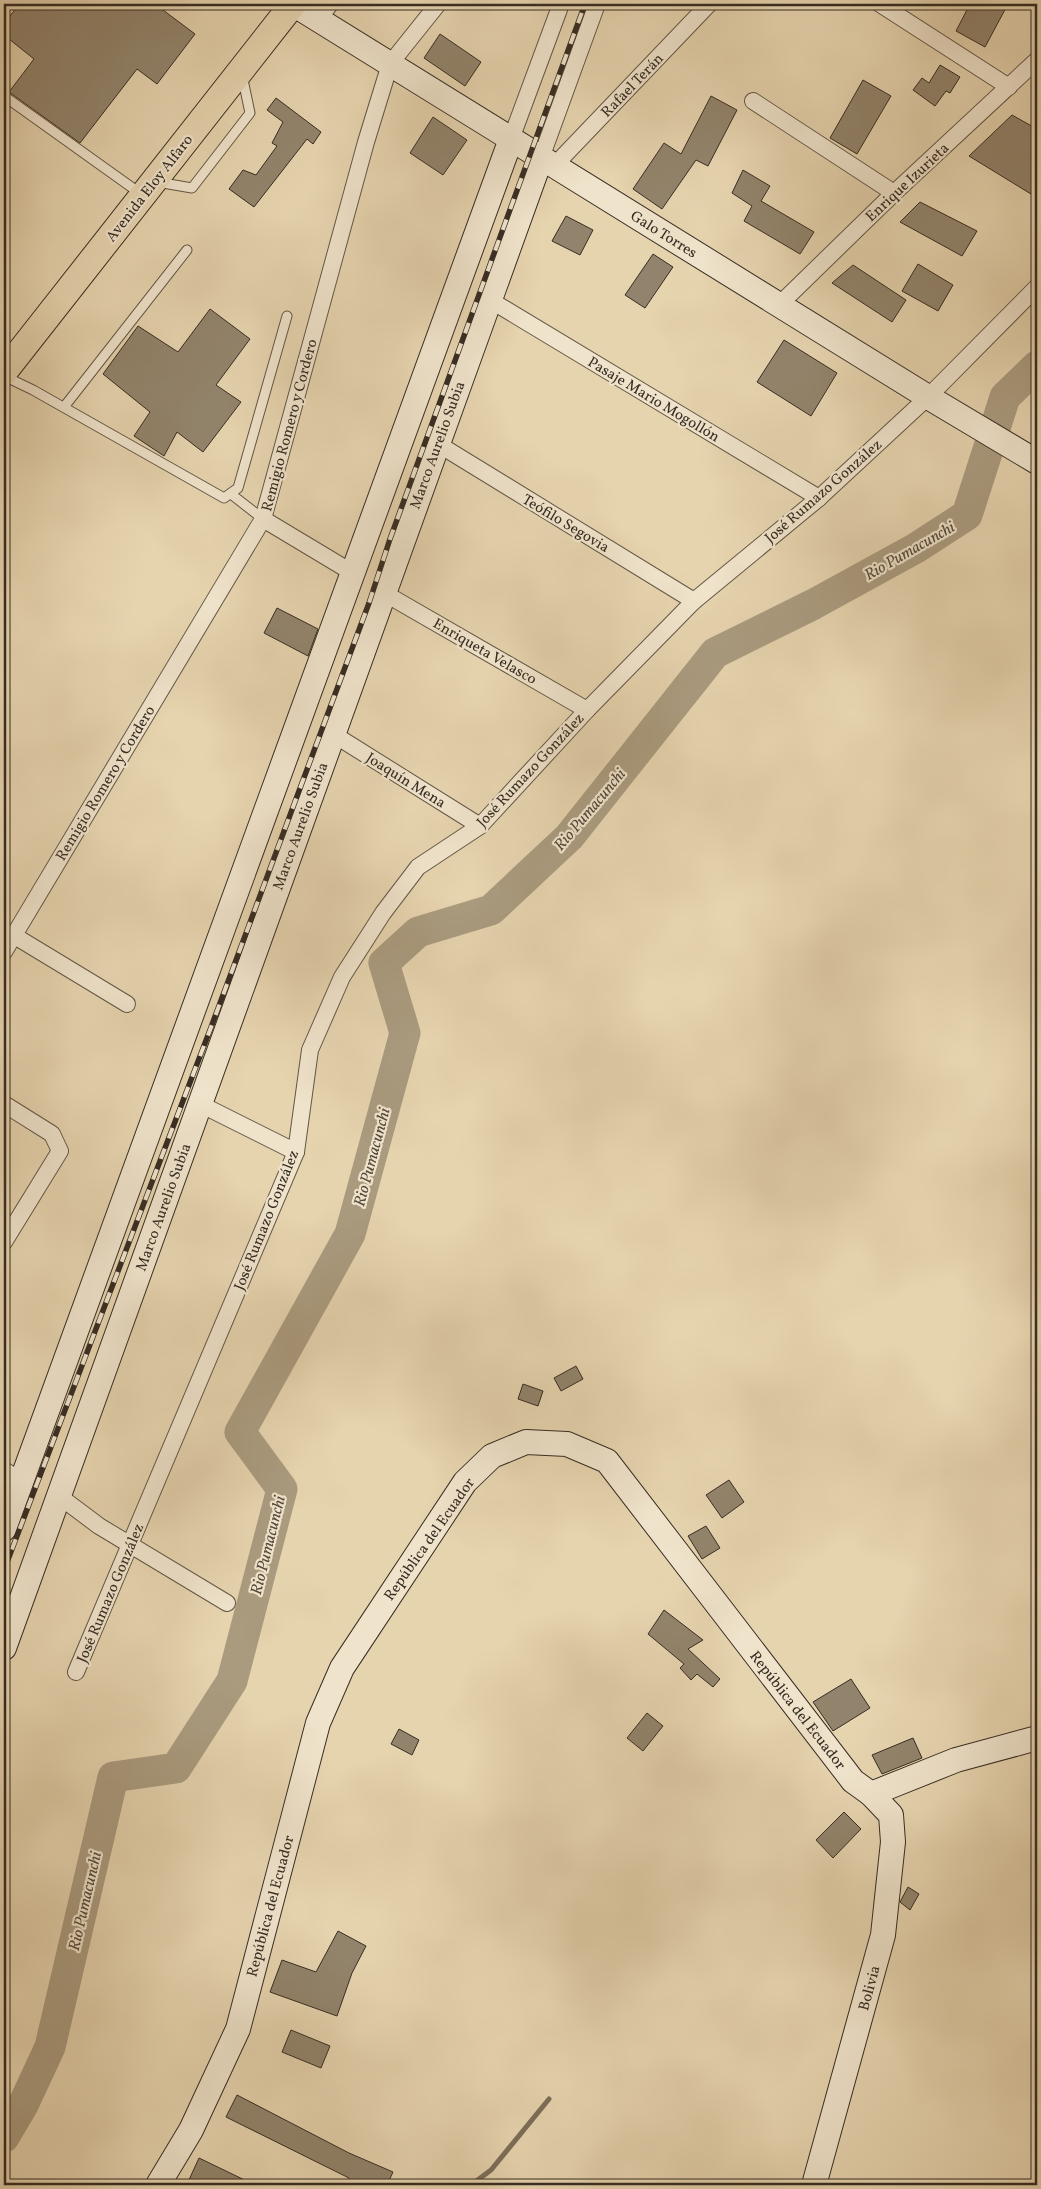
<svg xmlns="http://www.w3.org/2000/svg" width="1041" height="2189" viewBox="0 0 1041 2189" font-family="Vollkorn,serif">
<style>
.lines{fill:none;stroke-linecap:round;stroke-linejoin:round}
.stream{stroke:#7c6f5a;stroke-width:5}
.river{stroke:#aa9b7f;stroke-width:31}
.building{fill:#92846c;stroke:#372d23}
.lane-casing{stroke:#635746;stroke-width:11}
.street-casing{stroke:#635746;stroke-width:18}
.secondary-casing{stroke:#372d23;stroke-width:26}
.primary-casing{stroke:#372d23;stroke-width:28}
.lane{stroke:#efe3cb;stroke-width:9}
.street{stroke:#efe3cb;stroke-width:16}
.secondary{stroke:#efe3cb;stroke-width:24}
.primary{stroke:#e6d4af;stroke-width:26}
.rail-casing{stroke:#372d23;stroke-width:5.5}
.rail{stroke:#efe3cb;stroke-width:4;stroke-dasharray:11;stroke-linecap:butt}
.labels{text-anchor:middle;stroke-width:4.5;stroke-linejoin:round;paint-order:stroke}
.street-label{font-size:15px;fill:#372d23;stroke:#efe3cb}
.water-label{font-size:16px;font-style:italic;fill:#54483a;stroke:#efe3cb}
</style>
<rect width="100%" height="100%" fill="#e6d4af"/>
<filter id="stains"><feTurbulence type="fractalNoise" baseFrequency=".004" numOctaves="4"/><feColorMatrix values="0 0 0 0 .2 0 0 0 0 .09 0 0 0 0 .02 0 0 0 .5 -.17"/></filter>
<radialGradient id="worn" r=".72"><stop offset=".6" stop-color="#630" stop-opacity="0"/><stop offset="1" stop-color="#630" stop-opacity=".3"/></radialGradient>
<g class="lines">
<!-- stream -->
<path class="stream" d="M 471,2185 L 491,2170 L 549,2099"/>
<!-- river -->
<path class="river" d="M 4,2137 L 23,2105 L 50,2047 L 113,1777 L 176,1768 L 232,1681 L 282,1489 L 240,1432 L 350,1234 L 405,1033 L 384,963 L 418,932 L 491,910 L 569,837 L 715,653 L 814,604 L 916,548 L 967,515 L 1005,397 L 1037,366"/>
</g>
<!-- building -->
<g class="building">
<path d="M 19,4 L 155,4 L 195,34 L 157,84 L 137,69 L 80,143 L 9,92 L 34,59 L 4,35 L 4,24 Z"/>
<path d="M 970,4 L 1008,4 L 985,47 L 956,31 Z"/>
<path d="M 440,34 L 481,62 L 465,86 L 424,58 Z"/>
<path d="M 940,65 L 960,77 L 950,93 L 946,91 L 935,106 L 913,90 L 922,78 L 929,83 Z"/>
<path d="M 863,80 L 891,96 L 857,154 L 830,138 Z"/>
<path d="M 711,96 L 737,110 L 708,166 L 696,160 L 662,209 L 633,189 L 664,143 L 681,154 Z"/>
<path d="M 276,98 L 321,132 L 313,144 L 307,139 L 254,207 L 229,189 L 243,170 L 256,175 L 277,146 L 272,143 L 283,122 L 267,110 Z"/>
<path d="M 1012,115 L 1037,129 L 1037,184 L 1031,194 L 969,156 Z"/>
<path d="M 433,117 L 467,140 L 443,175 L 410,153 Z"/>
<path d="M 743,170 L 770,186 L 761,201 L 814,232 L 800,254 L 744,221 L 752,206 L 732,193 Z"/>
<path d="M 920,202 L 977,231 L 962,256 L 900,222 Z"/>
<path d="M 566,216 L 593,230 L 580,255 L 552,241 Z"/>
<path d="M 653,254 L 673,267 L 645,308 L 625,295 Z"/>
<path d="M 918,264 L 953,285 L 938,311 L 902,291 Z"/>
<path d="M 853,265 L 906,300 L 892,322 L 832,283 Z"/>
<path d="M 210,309 L 250,339 L 216,385 L 241,402 L 203,452 L 177,432 L 164,456 L 134,436 L 150,412 L 103,374 L 138,326 L 178,352 Z"/>
<path d="M 784,340 L 837,373 L 811,416 L 757,382 Z"/>
<path d="M 277,608 L 318,629 L 308,656 L 264,633 Z"/>
<path d="M 576,1366 L 583,1379 L 561,1391 L 554,1378 Z"/>
<path d="M 523,1384 L 543,1391 L 538,1406 L 518,1399 Z"/>
<path d="M 729,1480 L 744,1502 L 722,1518 L 706,1495 Z"/>
<path d="M 706,1526 L 720,1548 L 702,1559 L 688,1536 Z"/>
<path d="M 664,1610 L 703,1640 L 688,1649 L 720,1679 L 713,1687 L 697,1674 L 691,1680 L 680,1668 L 684,1664 L 648,1634 Z"/>
<path d="M 851,1679 L 870,1708 L 833,1731 L 813,1702 Z"/>
<path d="M 647,1713 L 663,1726 L 643,1751 L 627,1738 Z"/>
<path d="M 399,1729 L 419,1740 L 412,1755 L 391,1744 Z"/>
<path d="M 913,1738 L 922,1758 L 882,1774 L 872,1755 Z"/>
<path d="M 844,1812 L 861,1829 L 833,1858 L 816,1840 Z"/>
<path d="M 908,1887 L 919,1894 L 910,1910 L 900,1902 Z"/>
<path d="M 338,1931 L 366,1946 L 352,1973 L 337,2016 L 270,1992 L 282,1960 L 316,1972 Z"/>
<path d="M 291,2030 L 330,2046 L 321,2068 L 282,2052 Z"/>
<path d="M 237,2095 L 349,2153 L 393,2172 L 387,2185 L 354,2185 L 347,2182 L 349,2178 L 226,2117 Z"/>
<path d="M 199,2158 L 255,2185 L 196,2185 L 188,2182 Z"/>
</g>
<g class="lines">
<!-- lane casing -->
<g class="lane-casing">
<g id="lane">
<path d="M 4,96 L 141,194"/>
<path d="M 157,182 L 192,188 L 250,113 L 242,75"/>
<path d="M 4,376 L 33,390 L 224,498 L 238,488 L 287,316"/>
<path d="M 64,407 L 187,250"/>
<path d="M 231,494 L 263,519"/>
</g>
</g>
<!-- street casing -->
<g class="street-casing">
<g id="street">
<path d="M 880,4 L 1009,87"/>
<path d="M 318,20 L 330,4"/>
<path d="M 753,101 L 894,193"/>
<path d="M 511,139 L 561,4"/>
<path d="M 541,158 L 597,4"/>
<path d="M 554,166 L 709,4"/>
<path d="M 490,300 L 819,498"/>
<path d="M 779,305 L 894,193 L 1037,60"/>
<path d="M 438,444 L 694,601"/>
<path d="M 263,519 L 353,573"/>
<path d="M 384,593 L 587,710"/>
<path d="M 333,734 L 480,826"/>
<path d="M 13,935 L 127,1004"/>
<path d="M 4,952 L 263,519 L 366,142 L 390,64 L 438,4"/>
<path d="M 4,1104 L 52,1134 L 60,1151 L 4,1242"/>
<path d="M 200,1104 L 296,1152"/>
<path d="M 4,1470 L 21,1481"/>
<path d="M 59,1496 L 99,1526 L 227,1603"/>
<path d="M 76,1672 L 296,1152 L 310,1050 L 342,977 L 383,913 L 418,867 L 480,826 L 587,710 L 694,601 L 819,498 L 928,397 L 1037,287"/>
</g>
</g>
<!-- secondary casing -->
<g class="secondary-casing">
<g id="secondary">
<path d="M 293,4 L 928,397 L 1037,462"/>
<path d="M 4,1529 L 511,139"/>
<path d="M 4,1648 L 541,158"/>
<path d="M 871,1794 L 956,1760 L 1037,1738"/>
<path d="M 158,2185 L 191,2130 L 238,2029 L 318,1723 L 342,1668 L 465,1482 L 492,1456 L 526,1442 L 567,1444 L 607,1461 L 853,1781 L 871,1794 L 891,1815 L 893,1842 L 883,1935 L 814,2185"/>
</g>
</g>
<!-- primary casing -->
<g class="primary-casing">
<path id="primary" d="M 4,372 L 293,4"/>
</g>
<!-- lane -->
<use href="#lane" class="lane"/>
<!-- street -->
<use href="#street" class="street"/>
<!-- secondary -->
<use href="#secondary" class="secondary"/>
<!-- primary -->
<use href="#primary" class="primary"/>
<!-- rail casing -->
<g class="rail-casing">
<path id="rail" d="M 4,1570 L 210,1030 L 369,603 L 390,539 L 585,4"/>
</g>
<!-- rail -->
<use href="#rail" class="rail"/>
</g>
<g class="labels">
<!-- street labels -->
<g class="street-label">
<text transform="translate(632 85) rotate(-46)" y="5">Rafael Terán</text>
<text transform="translate(907 182) rotate(-43)" y="5">Enrique Izurieta</text>
<text transform="translate(149 188) rotate(-52)" y="5">Avenida Eloy Alfaro</text>
<text transform="translate(664 234) rotate(32)" y="5">Galo Torres</text>
<text transform="translate(654 399) rotate(31)" y="5">Pasaje Mario Mogollón</text>
<text transform="translate(289 425) rotate(-75)" y="5">Remigio Romero y Cordero</text>
<text transform="translate(437 445) rotate(-70)" y="5">Marco Aurelio Subia</text>
<text transform="translate(823 491) rotate(-41)" y="5">José Rumazo González</text>
<text transform="translate(566 523) rotate(31)" y="5">Teófilo Segovia</text>
<text transform="translate(485 651) rotate(30)" y="5">Enriqueta Velasco</text>
<text transform="translate(530 770) rotate(-47)" y="5">José Rumazo González</text>
<text transform="translate(406 780) rotate(32)" y="5">Joaquín Mena</text>
<text transform="translate(105 783) rotate(-59)" y="5">Remigio Romero y Cordero</text>
<text transform="translate(300 826) rotate(-70)" y="5">Marco Aurelio Subia</text>
<text transform="translate(163 1207) rotate(-70)" y="5">Marco Aurelio Subia</text>
<text transform="translate(266 1220) rotate(-68)" y="5">José Rumazo González</text>
<text transform="translate(429 1539) rotate(-55)" y="5">República del Ecuador</text>
<text transform="translate(110 1593) rotate(-67)" y="5">José Rumazo González</text>
<text transform="translate(798 1710) rotate(52)" y="5">República del Ecuador</text>
<text transform="translate(270 1906) rotate(-75)" y="5">República del Ecuador</text>
<text transform="translate(869 1988) rotate(-75)" y="5">Bolivia</text>
</g>
<!-- water labels -->
<g class="water-label">
<text transform="translate(909 550) rotate(-30)" y="6">Rio Pumacunchi</text>
<text transform="translate(589 809) rotate(-50)" y="6">Rio Pumacunchi</text>
<text transform="translate(371 1157) rotate(-75)" y="6">Rio Pumacunchi</text>
<text transform="translate(267 1545) rotate(-76)" y="6">Rio Pumacunchi</text>
<text transform="translate(84 1901) rotate(-77)" y="6">Rio Pumacunchi</text>
</g>
</g>
<!-- margin -->
<rect width="1041" height="2189" fill="none" stroke="#e6d4af" stroke-width="20"/>
<rect x="5" y="5" width="1031" height="2179" fill="none" stroke="#372d23" stroke-width="2.5"/>
<rect x="10" y="10" width="1021" height="2169" fill="none" stroke="#372d23"/>
<rect width="100%" height="100%" filter="url(#stains)"/>
<rect width="100%" height="100%" fill="url(#worn)"/>
</svg>
